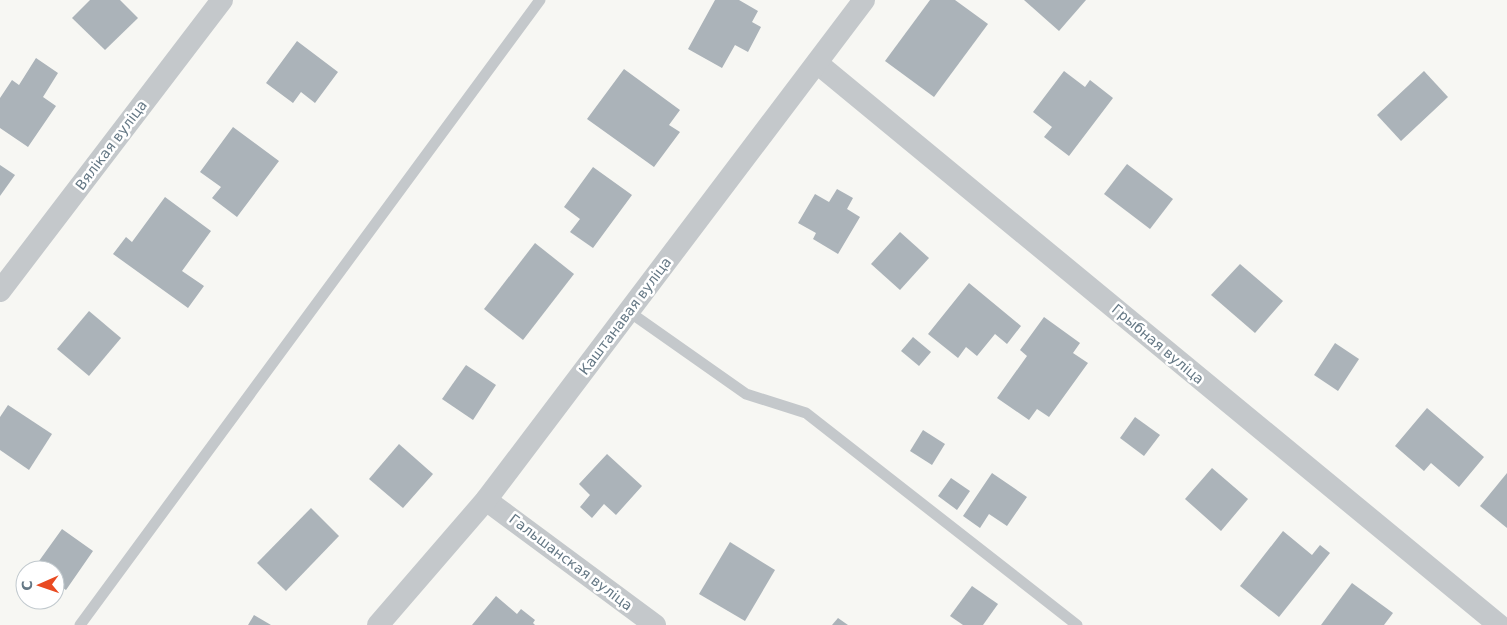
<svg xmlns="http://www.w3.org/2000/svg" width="1507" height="625" viewBox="0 0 1507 625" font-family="'DejaVu Sans',sans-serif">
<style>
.building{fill:#abb3b9}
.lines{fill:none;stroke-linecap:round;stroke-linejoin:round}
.service{stroke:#c4c8cb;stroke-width:11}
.minor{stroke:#c4c8cb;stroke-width:22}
.labels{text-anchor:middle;stroke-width:5;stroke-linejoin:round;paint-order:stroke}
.street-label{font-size:14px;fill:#657885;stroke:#fff}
</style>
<rect width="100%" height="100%" fill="#f7f7f3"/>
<!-- building -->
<g class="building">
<path d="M 90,0 L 120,0 L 138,18 L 105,50 L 72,18 Z"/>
<path d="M 715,0 L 739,0 L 758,11 L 752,22 L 761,27 L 748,52 L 735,45 L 722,68 L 688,49 Z"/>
<path d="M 930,0 L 955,0 L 988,24 L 934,97 L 885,61 Z"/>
<path d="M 1024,0 L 1086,0 L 1059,31 Z"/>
<path d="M 297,41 L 338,72 L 315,103 L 301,92 L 293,103 L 266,83 Z"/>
<path d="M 36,58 L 58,73 L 43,97 L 56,106 L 28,147 L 0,128 L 0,98 L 12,80 L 19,85 Z"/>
<path d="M 624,69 L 680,110 L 669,125 L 680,132 L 654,167 L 587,119 Z"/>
<path d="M 1064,71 L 1085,87 L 1090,80 L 1113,98 L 1069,156 L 1044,137 L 1052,127 L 1033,112 Z"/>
<path d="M 1424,71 L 1448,97 L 1401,141 L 1377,115 Z"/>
<path d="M 233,127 L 279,161 L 237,217 L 212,198 L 221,187 L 200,172 Z"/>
<path d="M 1127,164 L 1173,199 L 1150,229 L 1104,194 Z"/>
<path d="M 0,165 L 15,175 L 0,196 Z"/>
<path d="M 593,167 L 632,195 L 593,248 L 570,232 L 580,219 L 564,207 Z"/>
<path d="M 837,189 L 853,198 L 847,209 L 860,217 L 838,254 L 813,239 L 816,233 L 798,223 L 815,194 L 829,202 Z"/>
<path d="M 165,197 L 211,231 L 182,271 L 204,286 L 188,308 L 113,254 L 126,237 L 132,242 Z"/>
<path d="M 900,232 L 929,258 L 900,290 L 871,264 Z"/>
<path d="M 535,243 L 574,274 L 523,340 L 484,309 Z"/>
<path d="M 1240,264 L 1283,301 L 1255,333 L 1211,295 Z"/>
<path d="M 969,283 L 1021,326 L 1007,344 L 995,334 L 977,356 L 966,347 L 958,358 L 928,334 Z"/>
<path d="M 89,311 L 121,338 L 89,376 L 57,349 Z"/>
<path d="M 1044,317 L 1080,343 L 1073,353 L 1088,363 L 1049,417 L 1037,409 L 1029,420 L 997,398 L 1027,356 L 1020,350 Z"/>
<path d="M 913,337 L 931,352 L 919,366 L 901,351 Z"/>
<path d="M 1335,343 L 1359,359 L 1338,391 L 1314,375 Z"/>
<path d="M 466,365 L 496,385 L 473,420 L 442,399 Z"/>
<path d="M 8,405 L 52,434 L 29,470 L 0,450 L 0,417 Z"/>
<path d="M 1427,408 L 1484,457 L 1459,487 L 1431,463 L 1424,471 L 1395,446 Z"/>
<path d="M 1135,417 L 1160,435 L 1144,456 L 1120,438 Z"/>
<path d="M 923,430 L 945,444 L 932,465 L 910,451 Z"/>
<path d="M 399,444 L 433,474 L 403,508 L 369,479 Z"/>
<path d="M 607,454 L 642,486 L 616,515 L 604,504 L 592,518 L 580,507 L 590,495 L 579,484 Z"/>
<path d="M 1212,468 L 1248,499 L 1221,531 L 1185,499 Z"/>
<path d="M 992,473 L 1027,497 L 1007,526 L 989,514 L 980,528 L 963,516 Z"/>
<path d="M 1507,473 L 1507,528 L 1480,506 Z"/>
<path d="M 951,478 L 970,491 L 957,510 L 938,496 Z"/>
<path d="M 311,508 L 339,536 L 286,591 L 257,563 Z"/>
<path d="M 62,529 L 93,551 L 66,590 L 55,583 L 55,570 L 37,570 L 34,568 Z"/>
<path d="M 1283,531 L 1312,555 L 1320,545 L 1330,553 L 1279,617 L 1240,586 Z"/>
<path d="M 730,542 L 775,570 L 745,621 L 699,594 Z"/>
<path d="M 1352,583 L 1393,613 L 1384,625 L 1321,625 Z"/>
<path d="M 972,586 L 998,604 L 983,625 L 963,625 L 950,616 Z"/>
<path d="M 496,596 L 517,614 L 521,609 L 535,620 L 533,623 L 535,625 L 472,625 Z"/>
<path d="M 254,615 L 271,625 L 248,625 Z"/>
<path d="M 838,618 L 848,625 L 832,625 Z"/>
</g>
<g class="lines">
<!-- service -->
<g class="service">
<path d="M 628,311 L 746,394 L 806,413 L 1077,625"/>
<path d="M 80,625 L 540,0"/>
</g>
<!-- minor -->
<g class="minor">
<path d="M 817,63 L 1499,625"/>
<path d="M 0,291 L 222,0"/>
<path d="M 486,500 L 655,625"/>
<path d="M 378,625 L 486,500 L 864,0"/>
</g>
</g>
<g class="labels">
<!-- street labels -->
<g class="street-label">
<text transform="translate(111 145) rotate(-53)" y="5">Вялікая вуліца</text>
<text transform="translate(625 316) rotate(-53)" y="5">Каштанавая вуліца</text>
<text transform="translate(1158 344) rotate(40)" y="5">Грыбная вуліца</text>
<text transform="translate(571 562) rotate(37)" y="5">Гальшанская вуліца</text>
</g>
</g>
<!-- north arrow -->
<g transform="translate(40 585) rotate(268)"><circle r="24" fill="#ffffff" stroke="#c1c9ce"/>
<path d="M0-4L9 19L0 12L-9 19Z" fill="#e94a21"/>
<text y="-8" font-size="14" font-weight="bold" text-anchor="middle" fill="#657885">С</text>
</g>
</svg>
